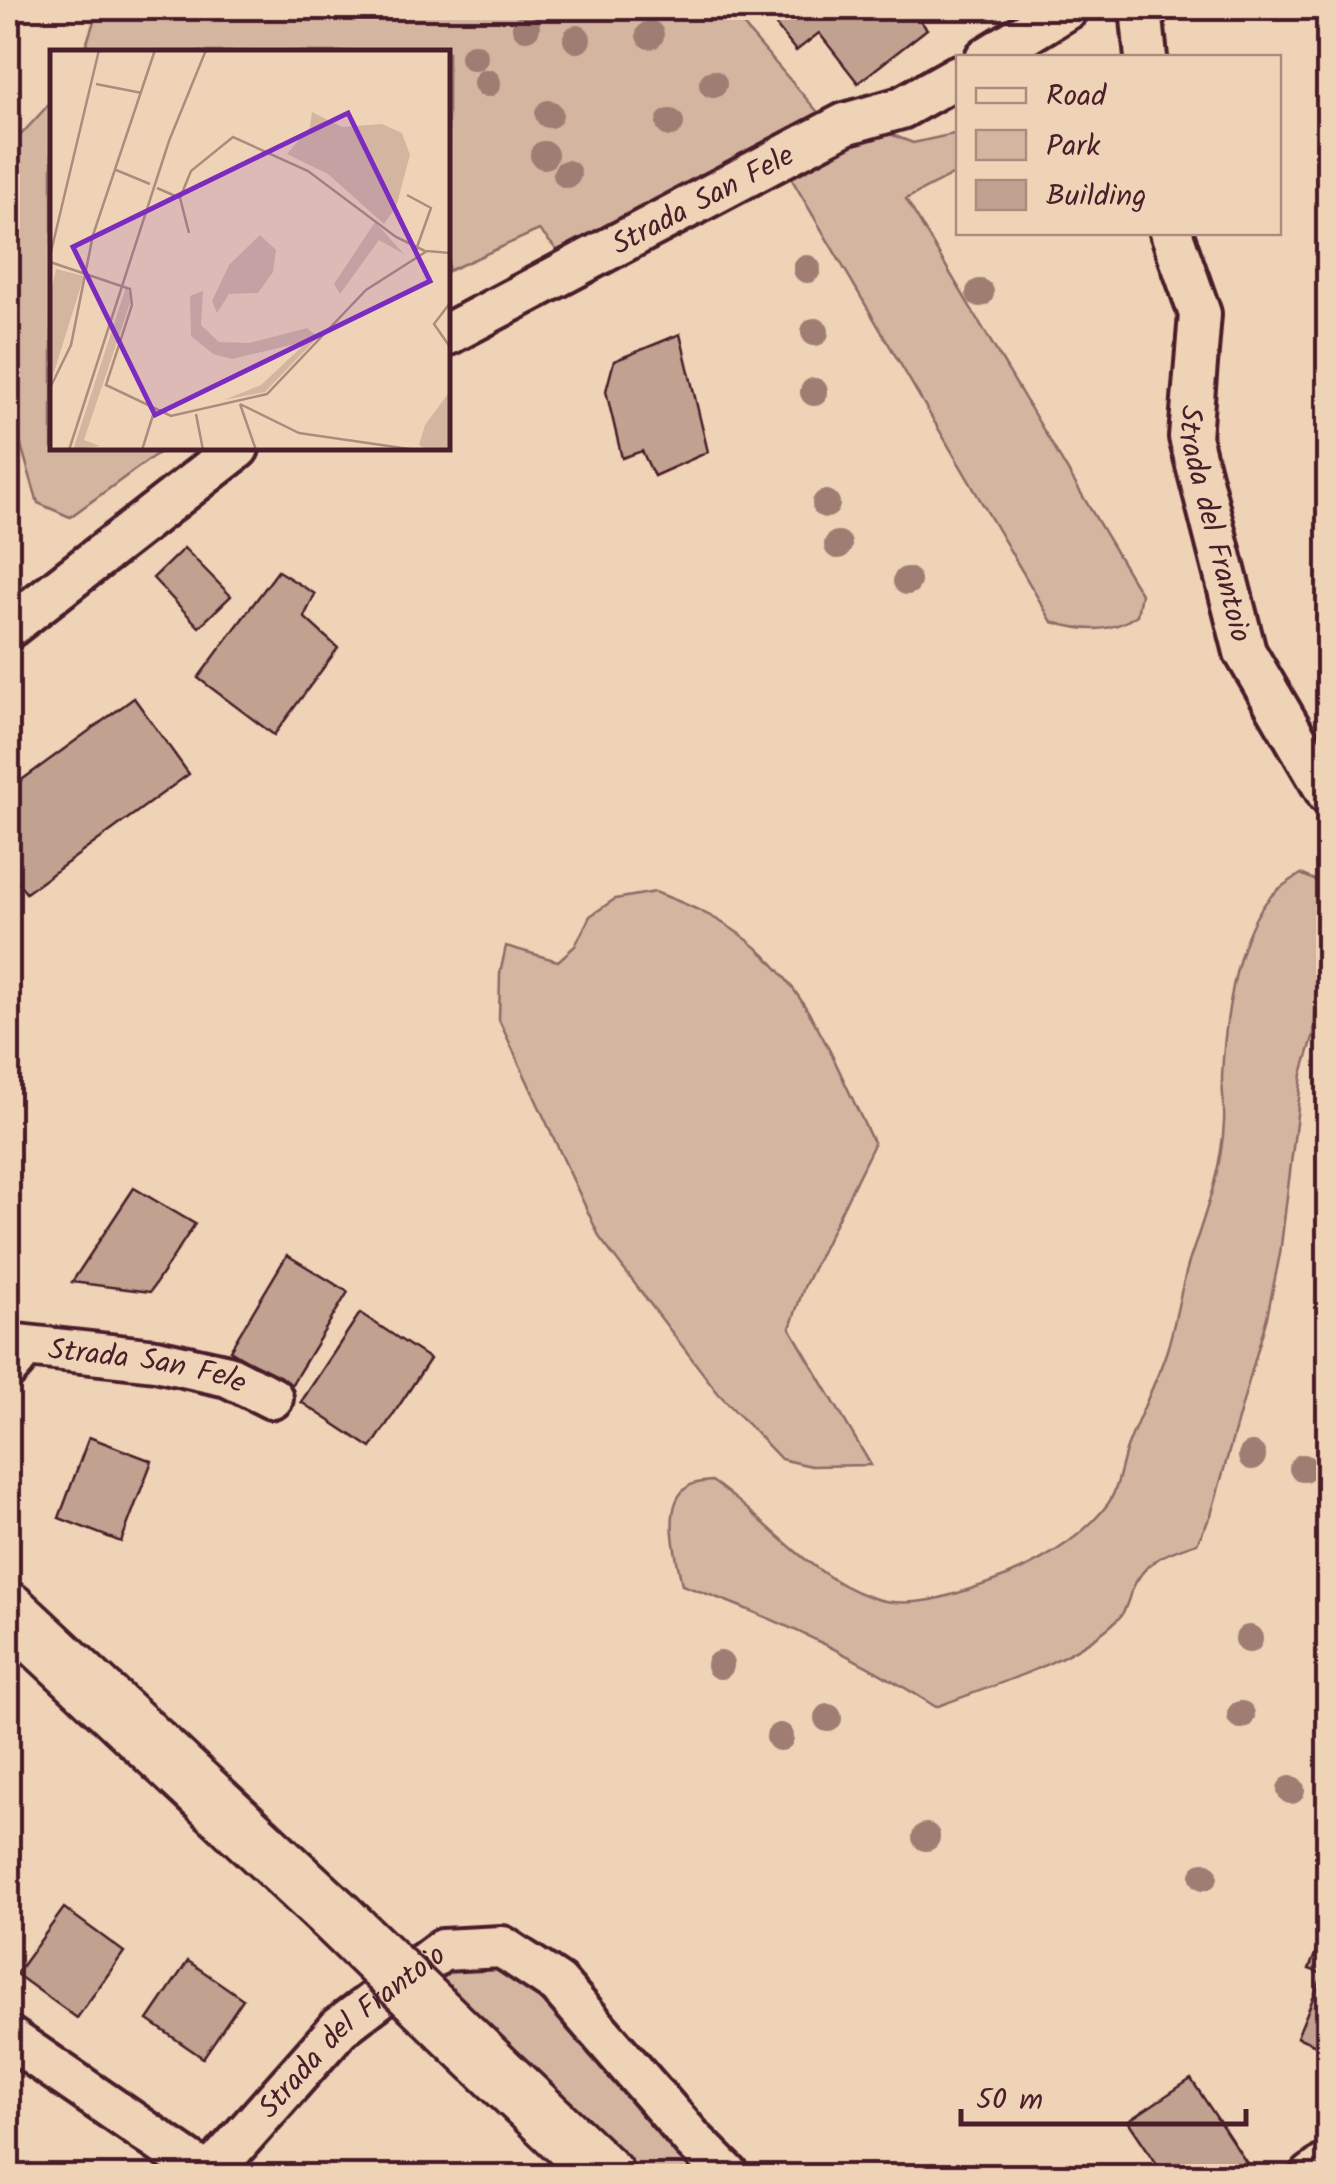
<svg xmlns="http://www.w3.org/2000/svg" width="1336" height="2184" viewBox="0 0 1336 2184" font-family="Kalam,sans-serif">
<style>
.green{fill:#d4b5a0;stroke:#8f6a66;stroke-width:2.5}
.building{fill:#c1a18f;stroke:#4a1f2b;stroke-width:2.5}
.lines{fill:none;stroke-linecap:round;stroke-linejoin:round}
.minor-casing{stroke:#4a1f2b;stroke-width:48}
.trunk-casing{stroke:#4a1f2b;stroke-width:62}
.minor{stroke:#efd3b6;stroke-width:40}
.trunk{stroke:#efd3b6;stroke-width:55}
.trunk-bridge-casing{stroke:#4a1f2b;stroke-width:62;stroke-linecap:butt}
.trunk-bridge{stroke:#efd3b6;stroke-width:55}
.tree{fill:#a07d73}
.labels{text-anchor:middle;stroke-width:8;stroke-linejoin:round;paint-order:stroke}
.street-label{font-size:30px;fill:#4a1f2b;stroke:#efd3b6}
.inset-road{fill:none;stroke:#ad8b7e;stroke-width:2.5}
.view{fill:#7b2cbf;fill-opacity:0.15;stroke:#7b2cbf;stroke-width:5}
.inset-edge{fill:none;stroke:#4a1f2b;stroke-width:5}
</style>
<rect width="100%" height="100%" fill="#efd3b6"/>
<filter id="ink" filterUnits="userSpaceOnUse"><feTurbulence type="fractalNoise" baseFrequency=".01" numOctaves="2"/><feDisplacementMap in="SourceGraphic" scale="20" xChannelSelector="R" yChannelSelector="G"/><feConvolveMatrix kernelMatrix="1 2 1 2 8 2 1 2 1" color-interpolation-filters="sRGB"/></filter>
<g filter="url(#ink)">
<!-- green -->
<g class="green">
<path d="M 98,8 L 728,8 L 823,118 L 557,250 L 539,230 L 448,271 L 448,52 L 84,52 Z"/>
<path d="M 52,101 L 52,448 L 165,448 L 70,517 L 38,503 L 8,401 L 8,149 Z"/>
<path d="M 864,124 L 913,143 L 958,133 L 958,172 L 906,199 L 1141,594 L 1137,615 C 1110,634 1083,631 1052,622 L 784,166 Z"/>
<path d="M 1301,874 L 1328,886 L 1328,972 L 1316,991 L 1314,1034 L 1302,1074 L 1280,1254 L 1267,1317 L 1211,1515 L 1197,1543 C 1166,1553 1144,1560 1131,1592 C 1128,1600 1125,1613 1118,1619 C 1074,1662 993,1685 936,1707 C 857,1657 770,1615 682,1585 C 677,1559 660,1503 689,1486 C 695,1482 705,1482 712,1481 C 766,1518 807,1575 870,1597 C 910,1611 950,1596 988,1583 C 1030,1569 1079,1542 1107,1505 C 1118,1491 1121,1465 1127,1448 C 1139,1415 1156,1384 1167,1350 C 1176,1321 1180,1291 1189,1262 C 1204,1217 1222,1170 1224,1122 C 1225,1107 1222,1092 1222,1077 C 1224,1028 1235,941 1266,902 C 1275,890 1288,882 1301,874 Z"/>
<path d="M 655,892 C 684,903 713,915 738,933 C 808,981 837,1071 874,1144 L 804,1287 L 790,1328 L 871,1465 L 811,1466 L 781,1459 L 718,1393 L 600,1238 L 499,1020 L 500,974 L 506,946 L 558,961 L 575,946 L 590,916 L 615,899 Z"/>
<path d="M 505,1959 L 719,2176 L 639,2176 L 422,1970 Z"/>
</g>
<!-- building -->
<g class="building">
<path d="M 762,8 L 910,8 L 927,29 L 858,83 L 819,33 L 796,51 Z"/>
<path d="M 680,334 L 708,452 L 654,476 L 642,451 L 622,458 L 606,391 L 614,361 Z"/>
<path d="M 184,548 L 231,596 L 199,627 L 153,578 Z"/>
<path d="M 278,571 L 315,594 L 304,617 L 338,648 L 274,735 L 198,678 Z"/>
<path d="M 134,698 L 189,774 L 26,893 L 8,869 L 8,790 Z"/>
<path d="M 134,1188 L 195,1224 L 150,1292 L 72,1282 Z"/>
<path d="M 287,1255 L 348,1292 L 290,1387 L 230,1350 Z"/>
<path d="M 360,1313 L 430,1359 L 371,1448 L 301,1402 Z"/>
<path d="M 89,1437 L 152,1461 L 121,1542 L 59,1518 Z"/>
<path d="M 64,1908 L 124,1952 L 77,2018 L 16,1974 Z"/>
<path d="M 1326,1927 L 1328,1929 L 1328,2050 L 1297,2037 L 1323,1974 L 1309,1969 Z"/>
<path d="M 188,1961 L 243,1999 L 203,2058 L 148,2020 Z"/>
<path d="M 1191,2079 L 1254,2174 L 1251,2176 L 1165,2176 L 1128,2121 Z"/>
</g>
<g class="lines">
<!-- minor casing -->
<g class="minor-casing">
<g id="minor">
<path d="M 1141,8 L 1146,58"/>
<path d="M 986,58 L 1068,8"/>
<path id="s1" d="M 1171,232 L 1200,314 L 1190,437 L 1245,652 L 1328,794"/>
<path id="s2" d="M 448,334 L 845,124 L 901,108 L 958,76"/>
<path d="M 8,628 L 238,448"/>
<path id="s3" d="M 8,1368 L 15,1360 L 17,1345 L 156,1360 L 228,1376 L 272,1398"/>
<path d="M 8,2037 L 210,2176"/>
<path id="s4" d="M 208,2176 L 339,2028 L 442,1950 L 502,1947 L 558,1984 L 693,2140 L 729,2176"/>
<path d="M 1311,2176 L 1328,2163"/>
</g>
</g>
<!-- trunk casing -->
<g class="trunk-casing">
<g id="trunk">
<path d="M 8,1610 L 333,1914"/>
<path d="M 463,2040 L 606,2176"/>
</g>
</g>
<!-- minor -->
<use href="#minor" class="minor"/>
<!-- trunk -->
<use href="#trunk" class="trunk"/>
<!-- trunk-bridge casing -->
<g class="trunk-bridge-casing">
<path id="trunk-bridge" d="M 333,1914 L 463,2040"/>
</g>
<!-- trunk-bridge -->
<use href="#trunk-bridge" class="trunk-bridge"/>
</g>
<!-- trees -->
<g class="tree">
<circle cx="526" cy="27" r="14"/>
<circle cx="650" cy="35" r="14"/>
<circle cx="577" cy="39" r="14"/>
<circle cx="474" cy="57" r="14"/>
<circle cx="487" cy="83" r="14"/>
<circle cx="713" cy="84" r="14"/>
<circle cx="549" cy="114" r="14"/>
<circle cx="670" cy="123" r="14"/>
<circle cx="544" cy="155" r="14"/>
<circle cx="567" cy="174" r="14"/>
<circle cx="807" cy="269" r="14"/>
<circle cx="980" cy="293" r="14"/>
<circle cx="815" cy="332" r="14"/>
<circle cx="814" cy="392" r="14"/>
<circle cx="826" cy="504" r="14"/>
<circle cx="838" cy="545" r="14"/>
<circle cx="907" cy="581" r="14"/>
<circle cx="1252" cy="1456" r="14"/>
<circle cx="1303" cy="1468" r="14"/>
<circle cx="1249" cy="1639" r="14"/>
<circle cx="720" cy="1665" r="14"/>
<circle cx="1241" cy="1715" r="14"/>
<circle cx="828" cy="1718" r="14"/>
<circle cx="780" cy="1737" r="14"/>
<circle cx="1291" cy="1790" r="14"/>
<circle cx="926" cy="1837" r="14"/>
<circle cx="1204" cy="1876" r="14"/>
</g>
</g>
<g class="labels">
<!-- street labels -->
<g class="street-label">
<text dy="10" stroke="none"><textPath href="#s2" startOffset="288">Strada San Fele</textPath></text>
<text dy="10" stroke="none"><textPath href="#s1" startOffset="300">Strada del Frantoio</textPath></text>
<text dy="10" stroke="none"><textPath href="#s3" startOffset="158">Strada San Fele</textPath></text>
<text dy="10" stroke="none"><textPath href="#s4" startOffset="205">Strada del Frantoio</textPath></text>
</g>
</g>
<!-- overview -->
<g transform="translate(50 50)">
<rect width="400" height="400" fill="#efd3b6"/>
<path d="M 262,62 L 292,77 L 332,74 L 352,83 L 360,105 L 346,157 L 334,174 L 278,124 L 237,104 L 260,77 ZM 325,172 L 354,204 L 329,190 L 290,244 L 284,234 ZM 210,185 L 226,200 L 223,222 L 208,243 L 179,244 L 167,263 L 162,251 L 179,215 ZM 6,219 L 34,226 L 0,335 L 0,247 ZM 76,237 L 82,247 L 34,390 L 50,396 L 23,400 ZM 153,241 L 151,275 L 169,292 L 199,293 L 257,278 L 268,287 L 215,342 L 174,350 L 211,335 L 258,291 L 182,309 L 163,304 L 141,286 L 140,246 ZM 400,341 L 400,400 L 378,400 L 369,395 L 375,375 Z" fill="#d4b5a0"/>
<path class="inset-road" d="M 46,34 L 92,43M 66,120 L 100,134M 107,138 L 130,148 L 139,183M 357,145 L 381,158 L 366,200M 130,148 L 141,121 L 183,87 L 258,121 L 346,187 L 375,201M 0,206 L 49,0M 0,212 L 80,239 L 82,255 L 56,335 L 121,366 L 217,344 L 316,240 L 377,201 L 400,203M 400,253 L 384,274 L 400,297M 0,338 L 21,295 L 43,185 L 105,0M 190,354 L 249,383 L 366,400M 190,354 L 206,400M 146,364 L 153,400M 19,400 L 119,91 L 156,0M 92,400 L 104,362"/>
<path class="view" d="M 298,63 L 380,231 L 105,365 L 23,197 Z"/>
<rect width="400" height="400" class="inset-edge"/>
</g>
<!-- margin -->
<rect width="1336" height="2184" fill="none" stroke="#efd3b6" stroke-width="40"/>
<rect x="20" y="20" width="1296" height="2144" fill="none" stroke="#4a1f2b" stroke-width="4" filter="url(#ink)"/>
<!-- legend -->
<rect x="956" y="55" width="325" height="180" fill="#efd3b6" stroke="#ad8b7e" stroke-width="2.5"/>
<rect x="976" y="88" width="50" height="15" fill="#efd3b6" stroke="#ad8b7e" stroke-width="2.5"/>
<text x="1046" y="105" font-size="30" fill="#4a1f2b">Road</text>
<rect x="976" y="130" width="50" height="30" fill="#d4b5a0" stroke="#ad8b7e" stroke-width="2.5"/>
<text x="1046" y="155" font-size="30" fill="#4a1f2b">Park</text>
<rect x="976" y="180" width="50" height="30" fill="#c1a18f" stroke="#ad8b7e" stroke-width="2.5"/>
<text x="1046" y="205" font-size="30" fill="#4a1f2b">Building</text>
<!-- scale -->
<path d="M961 2109v15h285v-15" fill="none" stroke="#4a1f2b" stroke-width="5"/>
<text x="976" y="2109" font-size="30" fill="#4a1f2b" stroke="#efd3b6" stroke-width="8" paint-order="stroke">50 m</text>
</svg>
